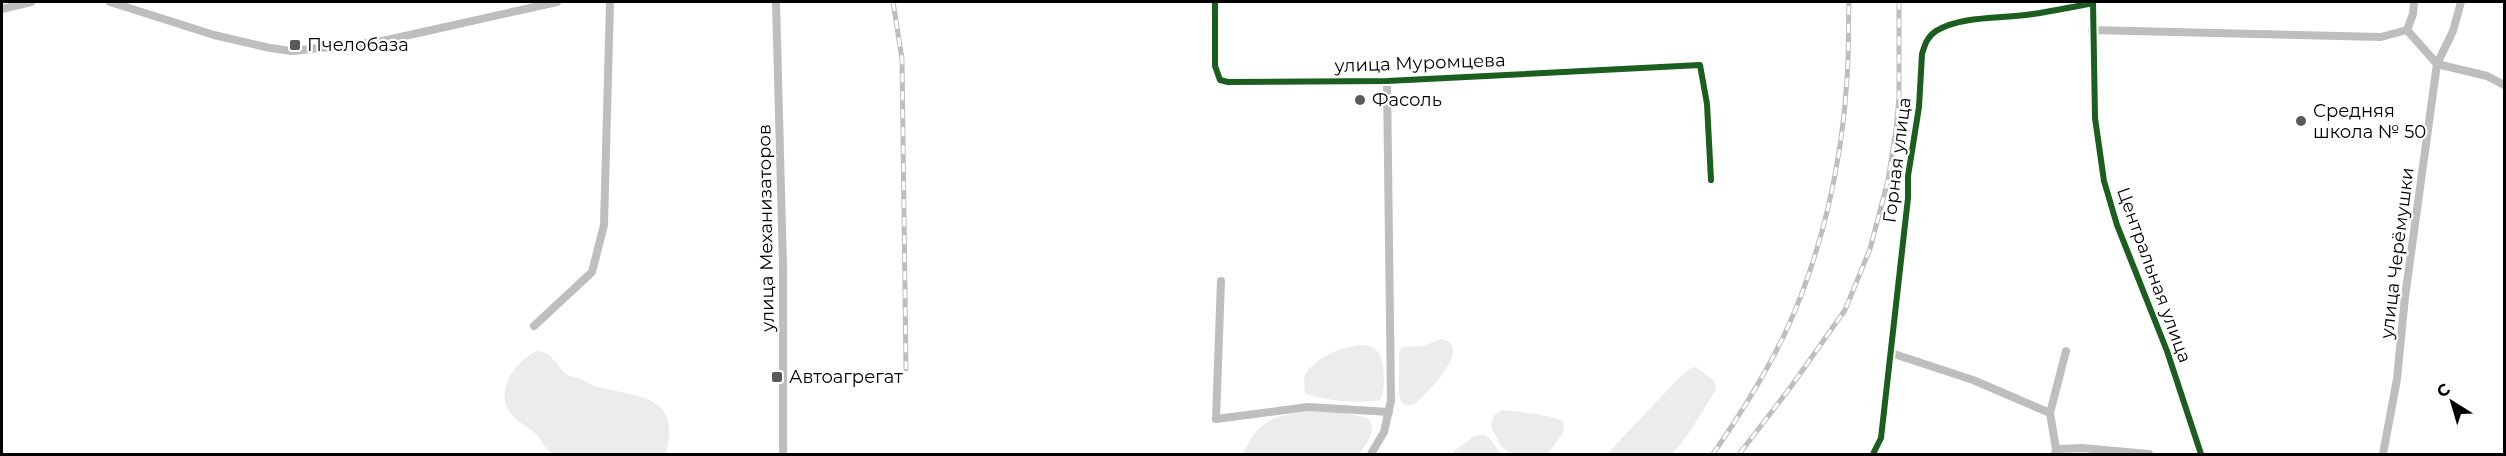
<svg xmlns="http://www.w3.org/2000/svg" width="2506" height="456" viewBox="0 0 2506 456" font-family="Montserrat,sans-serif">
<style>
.green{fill:#ececec}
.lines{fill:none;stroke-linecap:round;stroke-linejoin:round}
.minor{stroke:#bebebe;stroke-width:8}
.tertiary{stroke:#bebebe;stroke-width:9}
.rail-casing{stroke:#bebebe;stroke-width:5}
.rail{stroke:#fff;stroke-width:3;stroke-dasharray:9;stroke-linecap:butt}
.cycleway-casing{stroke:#fff;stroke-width:10}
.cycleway{stroke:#1b5e20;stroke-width:6}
.poi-dot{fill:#595959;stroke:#fff;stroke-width:2}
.labels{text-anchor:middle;stroke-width:4.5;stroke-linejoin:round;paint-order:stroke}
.poi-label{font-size:18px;fill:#000;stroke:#fff;text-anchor:start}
.street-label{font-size:18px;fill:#000;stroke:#fff}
</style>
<rect width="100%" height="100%" fill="#fff"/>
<!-- green -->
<g class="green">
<path d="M 1441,339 C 1476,344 1426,395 1415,404 C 1395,411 1399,385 1399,374 C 1400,366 1398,357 1400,350 L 1403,347 L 1423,346 Z"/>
<path d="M 1364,345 C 1369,346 1374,347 1377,351 C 1385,359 1386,389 1381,399 C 1369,405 1317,400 1305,393 L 1304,377 C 1314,357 1342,346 1364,345 Z"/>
<path d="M 537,351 C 553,351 557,369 569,376 C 569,376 577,378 578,378 C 583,380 588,384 595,386 C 638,398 682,393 666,454 L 554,454 C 544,450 543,441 536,434 C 527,426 513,420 508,409 C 496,386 518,360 537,351 Z"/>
<path d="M 1696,367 L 1714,381 L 1716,390 L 1687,436 L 1672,454 L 1607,454 L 1678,379 L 1691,368 Z"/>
<path d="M 1312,410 L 1340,412 L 1368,418 C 1378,431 1367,443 1359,454 L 1242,454 C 1261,418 1272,417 1312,410 Z"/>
<path d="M 1502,410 C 1513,410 1554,416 1563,421 L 1564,431 L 1548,454 L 1511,454 L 1501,446 L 1491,427 L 1494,415 Z"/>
<path d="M 1485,435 L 1491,440 L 1501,454 L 1450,454 L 1474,436 Z"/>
</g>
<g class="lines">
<!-- minor -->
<g class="minor">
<path d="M 110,2 L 214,35 L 270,48 L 292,51 L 378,42 L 557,2"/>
<path d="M 776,2 L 783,266 L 783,454"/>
<path d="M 1215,2 L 1215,66 L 1220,80 L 1228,82 L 1387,81 L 1700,65 L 1707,104 L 1711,180"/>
<path d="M 2461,2 L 2453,31 L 2437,64 L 2487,76 L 2504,85"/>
<path d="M 2,9 L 31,2"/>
<path d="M 2092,30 L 2381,37 L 2407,30 L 2413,14 L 2414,2"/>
<path d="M 1221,281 L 1216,419 L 1308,407 L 1389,412"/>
<path d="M 534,326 L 592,272 L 604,225 L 610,2"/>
<path d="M 1891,353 L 1973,380 L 2050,413"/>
<path d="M 2056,449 L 2082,448 L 2149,454"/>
<path d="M 1371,454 L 1384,432 L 1391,401 L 1387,81"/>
<path d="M 1873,454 L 1881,438 L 1908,198 L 1908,176 L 1919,107 L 1922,54 C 1925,44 1927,37 1936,31 C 1962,15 2004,19 2033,14 C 2053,11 2073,7 2093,3"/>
<path d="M 2055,454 L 2056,449 L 2050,413 L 2066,351"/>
<path d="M 2383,454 L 2397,379 L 2405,297 L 2437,64 L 2407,30"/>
</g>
<!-- tertiary -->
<path class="tertiary" d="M 2093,2 L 2095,118 L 2104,181 L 2117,225 L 2167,351 L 2201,454"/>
<!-- rail casing -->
<g class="rail-casing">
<g id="rail">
<path d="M 893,2 L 902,59 L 906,369"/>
<path d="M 1740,453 L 1790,388 L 1845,310 L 1870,249 L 1888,180 L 1896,130 L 1899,97 L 1899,2"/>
<path d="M 1713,454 C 1740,415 1766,374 1787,329 C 1822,252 1842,163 1847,79 C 1849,53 1848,27 1849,2"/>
</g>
</g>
<!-- rail -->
<use href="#rail" class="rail"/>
<!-- cycleway casing -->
<g class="cycleway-casing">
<g id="cycleway">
<path d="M 1215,2 L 1215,66 L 1220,80 L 1228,82 L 1387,81 L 1700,65 L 1707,104 L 1711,180"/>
<path d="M 2093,2 L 2095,118 L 2104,181 L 2117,225 L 2167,351 L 2201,454"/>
<path d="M 1873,454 L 1881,438 L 1908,198 L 1908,176 L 1919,107 L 1922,54 C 1925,44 1927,37 1936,31 C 1962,15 2004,19 2033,14 C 2053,11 2073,7 2093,3"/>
</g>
</g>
<!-- cycleway -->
<use href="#cycleway" class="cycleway"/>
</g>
<!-- markers -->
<g class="poi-dot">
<rect x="289" y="39" width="12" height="12" rx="3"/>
<circle cx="1360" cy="100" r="6"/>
<circle cx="2301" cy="121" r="6"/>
<rect x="771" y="371" width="12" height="12" rx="3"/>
</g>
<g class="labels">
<!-- poi labels -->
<g class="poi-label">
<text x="307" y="51">Пчелобаза</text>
<text x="1372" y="106">Фасоль</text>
<text x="2313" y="117">Средняя<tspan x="2313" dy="21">школа № 50</tspan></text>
<text x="789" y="383">Автоагрегат</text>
</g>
<!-- street labels -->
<g class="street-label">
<text transform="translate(1420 63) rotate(-2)" y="6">улица Муромцева</text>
<text transform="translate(1897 160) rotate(-83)" y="6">Горная улица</text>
<text transform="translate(766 228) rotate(-91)" y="6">улица Механизаторов</text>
<text transform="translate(2397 253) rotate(-83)" y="6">улица Черёмушки</text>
<text transform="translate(2154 275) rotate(70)" y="6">Центральная улица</text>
</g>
</g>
<!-- border -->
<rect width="2506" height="456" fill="none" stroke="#000000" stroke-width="6"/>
<!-- north arrow -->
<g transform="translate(2452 402) rotate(323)" stroke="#ffffff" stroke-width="4.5" paint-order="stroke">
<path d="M0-4.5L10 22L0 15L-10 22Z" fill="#000000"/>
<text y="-9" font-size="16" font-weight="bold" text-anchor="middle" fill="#000000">С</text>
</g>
</svg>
